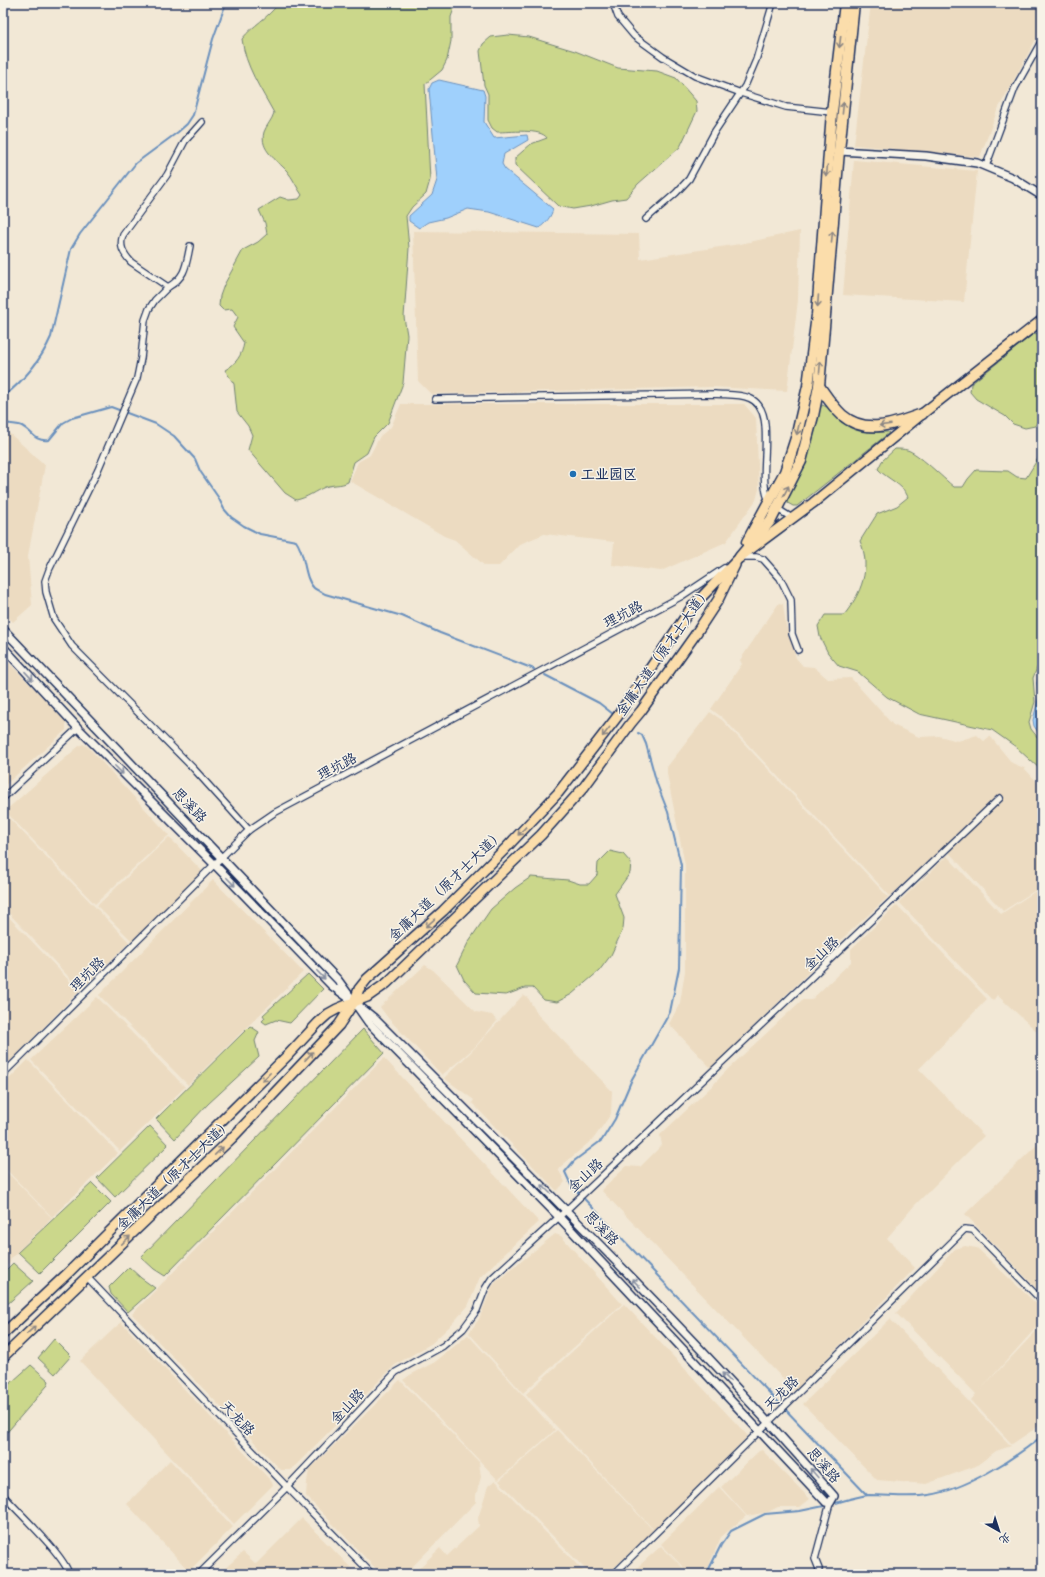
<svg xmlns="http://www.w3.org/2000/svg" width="1045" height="1577" viewBox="0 0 1045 1577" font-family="Caveat,'LXGW WenKai TC',sans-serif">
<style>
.built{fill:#ecdbc1}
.green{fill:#cbd78b;stroke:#738374}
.water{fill:#9fd0fc;stroke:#6a90bd}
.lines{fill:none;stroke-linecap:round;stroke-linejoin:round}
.stream{stroke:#6a90bd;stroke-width:2}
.minor-casing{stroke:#1b2f5e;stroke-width:8}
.tertiary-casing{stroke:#1b2f5e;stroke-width:10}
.primary-casing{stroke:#1b2f5e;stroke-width:12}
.motorway-casing{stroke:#1b2f5e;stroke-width:13}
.minor{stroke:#f7f3e8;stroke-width:5.5}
.tertiary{stroke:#f7f3e8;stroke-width:7}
.primary{stroke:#fbddab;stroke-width:9}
.motorway{stroke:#fbddab;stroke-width:10}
.oneway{stroke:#8b8684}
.oneway2{stroke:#8991a3}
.poi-dot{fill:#1f6fb2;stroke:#f7f3e8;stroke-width:1.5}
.labels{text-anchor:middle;stroke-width:3;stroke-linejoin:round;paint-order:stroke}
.poi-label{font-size:14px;font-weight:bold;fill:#1b2f5e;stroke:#f7f3e8;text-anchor:start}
.street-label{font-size:14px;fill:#1b2f5e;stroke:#f7f3e8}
</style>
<rect width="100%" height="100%" fill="#f2e8d6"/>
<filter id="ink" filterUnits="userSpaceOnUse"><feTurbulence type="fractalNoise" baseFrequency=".025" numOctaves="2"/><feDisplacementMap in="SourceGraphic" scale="8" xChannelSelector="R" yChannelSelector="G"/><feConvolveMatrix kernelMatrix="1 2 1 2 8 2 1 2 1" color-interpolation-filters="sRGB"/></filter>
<g filter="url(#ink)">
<!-- built -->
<g class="built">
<path d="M 871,3 L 1042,3 L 1042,28 L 997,111 L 980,157 L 854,145 Z"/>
<path d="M 854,160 L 977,171 L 964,302 L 843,295 Z"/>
<path d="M 413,231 L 639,234 L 640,259 L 740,244 L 800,231 L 798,300 L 787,391 L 712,387 L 431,394 L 418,381 Z"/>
<path d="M 401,404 L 744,404 L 756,418 L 759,489 L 756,500 L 726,542 L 661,571 L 612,565 L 614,542 L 544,534 L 520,544 L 499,566 L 485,566 L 455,540 L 444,536 L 350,481 L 358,462 L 370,455 L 380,436 L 391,427 Z"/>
<path d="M 9,433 L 45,465 L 28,556 L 32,605 L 13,622 L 3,612 L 3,440 Z"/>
<path d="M 779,603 L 783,604 L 786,626 L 796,658 L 803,666 L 814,667 L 828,679 L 851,678 L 893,725 L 919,737 L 939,736 L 958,741 L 977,735 L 984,741 L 990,736 L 1012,763 L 1024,768 L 1042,787 L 1042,886 L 1003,911 L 944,847 L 890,896 L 723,718 L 711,709 L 742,664 L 740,660 Z"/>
<path d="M 3,657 L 66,721 L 66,730 L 3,787 Z"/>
<path d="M 710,712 L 722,720 L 888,897 L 831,949 L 802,979 L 711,1068 L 669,1024 L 680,1003 L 685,971 L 685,865 L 667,774 L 667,767 Z"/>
<path d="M 83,744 L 88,747 L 169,835 L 95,904 L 5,811 L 79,746 Z"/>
<path d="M 3,812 L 129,942 L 81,990 L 3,907 Z"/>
<path d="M 169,837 L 204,873 L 132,941 L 97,906 Z"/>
<path d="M 947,856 L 1001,914 L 1042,887 L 1042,936 L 1038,939 L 1042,962 L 1042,1036 L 997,995 L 993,1001 L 899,902 Z"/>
<path d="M 213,880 L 303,972 L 188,1085 L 99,995 Z"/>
<path d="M 897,905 L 987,999 L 919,1069 L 984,1136 L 914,1206 L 887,1238 L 915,1268 L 795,1391 L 601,1190 L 627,1166 L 640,1167 L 662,1145 L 660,1135 L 712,1086 L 729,1068 L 802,1000 L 811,1000 L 851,962 L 851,949 Z"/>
<path d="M 3,911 L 79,991 L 3,1069 Z"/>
<path d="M 425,965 L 433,970 L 476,1012 L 492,1015 L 497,1021 L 474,1048 L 442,1075 L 388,1018 L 380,1007 Z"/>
<path d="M 523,995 L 528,998 L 538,1015 L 612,1091 L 611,1114 L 594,1138 L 558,1169 L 565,1182 L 557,1191 L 472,1103 L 474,1100 L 444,1078 L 472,1051 Z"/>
<path d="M 97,997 L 185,1087 L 120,1151 L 31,1060 Z"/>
<path d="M 384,1058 L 539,1222 L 480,1277 L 468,1306 L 449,1327 L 432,1343 L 395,1365 L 291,1470 L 281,1470 L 132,1314 Z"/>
<path d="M 28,1060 L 118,1153 L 52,1217 L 3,1166 L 3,1085 Z"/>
<path d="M 1042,1140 L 1042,1294 L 965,1214 Z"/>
<path d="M 3,1168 L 52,1218 L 17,1252 L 17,1254 L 11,1258 L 10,1263 L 3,1269 Z"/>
<path d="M 555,1234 L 561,1236 L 622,1304 L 523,1393 L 469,1333 L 479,1319 L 492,1287 L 497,1281 Z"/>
<path d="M 965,1246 L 977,1248 L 1042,1309 L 1042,1321 L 981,1389 L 1042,1325 L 1042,1424 L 1012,1444 L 971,1400 L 976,1394 L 896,1313 L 955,1249 Z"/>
<path d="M 624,1304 L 748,1436 L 654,1530 L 526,1394 Z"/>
<path d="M 890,1319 L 1011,1446 L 996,1451 L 976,1466 L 926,1484 L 877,1480 L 803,1404 Z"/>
<path d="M 121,1322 L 271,1481 L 273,1485 L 234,1524 L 80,1361 Z"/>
<path d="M 468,1335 L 555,1430 L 498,1480 L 403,1380 L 410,1375 L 435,1362 Z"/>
<path d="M 400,1380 L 479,1462 L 481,1477 L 476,1495 L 476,1502 L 412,1567 L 403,1574 L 381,1574 L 306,1496 L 307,1482 L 309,1470 Z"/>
<path d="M 557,1430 L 654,1531 L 607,1574 L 590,1574 L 499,1481 Z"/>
<path d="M 762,1450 L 810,1499 L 800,1507 L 778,1507 L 768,1512 L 747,1516 L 721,1487 L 759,1451 Z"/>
<path d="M 170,1460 L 233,1527 L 189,1571 L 127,1504 Z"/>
<path d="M 495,1480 L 586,1574 L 406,1574 L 412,1569 L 415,1572 L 440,1548 L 447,1556 L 479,1526 L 478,1518 L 488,1486 Z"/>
<path d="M 719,1487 L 746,1516 L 721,1537 L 709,1565 L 709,1574 L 690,1574 L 661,1544 Z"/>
<path d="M 302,1518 L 357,1574 L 219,1574 L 243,1552 L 256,1564 Z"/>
<path d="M 661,1546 L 689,1574 L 630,1574 Z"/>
</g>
<!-- green -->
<g class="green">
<path d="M 279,3 L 456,3 L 451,17 L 451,41 L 447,60 L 442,70 L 425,84 L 430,180 L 426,194 L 412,207 L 406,216 L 409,248 L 404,317 L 407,335 L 403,383 L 388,423 L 374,437 L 367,453 L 354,462 L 348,482 C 341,486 333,484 325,487 C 315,491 307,498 296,500 L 285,493 L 248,450 L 252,435 L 248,426 L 237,412 L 234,384 L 225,370 C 236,364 242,355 244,343 L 233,327 L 238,317 L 232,309 L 223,310 L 219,306 L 220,296 L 224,285 L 243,250 L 258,242 L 267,234 L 265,223 L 259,210 L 280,197 L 289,200 L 299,199 L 302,195 C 297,188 293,178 287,171 C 277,160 259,150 264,132 C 266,126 272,120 274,113 C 261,89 245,66 242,39 C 253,25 268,18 279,3 Z"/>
<path d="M 508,35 L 529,37 L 545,42 L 575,51 L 618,68 L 657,71 L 676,78 L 696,101 L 697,111 L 680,147 L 638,184 L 626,198 L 612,200 L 591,206 L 573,209 L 558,206 L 515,165 L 515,158 L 531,144 L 547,138 C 541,128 509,132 497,132 L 492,128 L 488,120 L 488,94 L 484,85 L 480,51 L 483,44 L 491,37 Z"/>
<path d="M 1040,332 L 1042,333 L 1042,405 L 1038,409 L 1038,420 L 1035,426 L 1025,428 L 1013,424 L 1005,416 L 976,399 L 970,392 L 971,384 L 1032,335 Z"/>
<path d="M 822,405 C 829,407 832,413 837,417 C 853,434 866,433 888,432 L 889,433 L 797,506 L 793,506 L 786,502 L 793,487 L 820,409 Z"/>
<path d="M 895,449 C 899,449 904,449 907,450 C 917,452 944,479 954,487 L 963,487 L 968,479 L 976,470 L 1008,471 L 1017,477 L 1026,478 L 1042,452 L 1042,655 L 1033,678 L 1035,702 L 1029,722 L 1031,729 L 1042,743 L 1042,771 L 1016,747 L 992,730 L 919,714 L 887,697 L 858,672 L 839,666 L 828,653 L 820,637 L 818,626 L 825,615 L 844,615 C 861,594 872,568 860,541 L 877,514 L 897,506 L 908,497 C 903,484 887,479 878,469 L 882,461 Z"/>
<path d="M 610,851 L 623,854 L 631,863 L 630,873 L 615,894 L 624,918 L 623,929 L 611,955 L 599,971 L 572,994 L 557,1002 L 544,1000 L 533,988 L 525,988 L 506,995 L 476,993 L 464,980 L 457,965 L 469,941 L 491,909 L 515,888 L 531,877 L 568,880 L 580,884 L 589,884 L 597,875 L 598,863 Z"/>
<path d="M 308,974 L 323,989 L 290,1023 L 276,1020 L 266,1024 L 262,1021 L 265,1018 L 263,1015 Z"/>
<path d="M 250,1026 L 259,1032 L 255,1041 L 259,1057 L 208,1104 L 175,1139 L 156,1119 Z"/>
<path d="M 363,1029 L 384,1053 L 165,1276 L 154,1269 L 141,1257 Z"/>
<path d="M 150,1126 L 168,1145 L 115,1197 L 97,1178 Z"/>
<path d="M 92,1183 L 111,1202 L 40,1273 L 18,1252 Z"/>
<path d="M 13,1263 L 33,1281 L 3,1308 L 3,1273 Z"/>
<path d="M 129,1267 L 141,1278 L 155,1288 L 128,1312 L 111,1294 L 109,1287 Z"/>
<path d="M 54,1339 L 71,1356 L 55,1374 L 38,1358 Z"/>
<path d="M 31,1365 L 49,1381 L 47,1386 L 3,1437 L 3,1390 Z"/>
</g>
<!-- water -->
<g class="water">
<path d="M 439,80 L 483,90 L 485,96 L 484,122 L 494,138 L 527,135 L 528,140 L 504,154 L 502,164 L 505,169 L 553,209 C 551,217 546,223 539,228 L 489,212 L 468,209 L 446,218 L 428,222 L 419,228 L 409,221 L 409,216 L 432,195 L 437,180 L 429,89 L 432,83 Z"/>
<path d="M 1042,664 L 1042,735 L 1040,735 L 1034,726 L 1033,720 L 1039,696 L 1037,683 Z"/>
</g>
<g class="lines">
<!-- stream -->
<g class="stream">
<path d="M 3,397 C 23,381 41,360 51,337 L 71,249 L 80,234 L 136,163 L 178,132 L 187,124 L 193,115 L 213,39 L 226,3"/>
<path d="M 3,423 C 9,424 17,424 22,426 C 33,432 34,442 49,440 L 63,423 L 72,418 L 111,407 L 156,424 L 174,436 L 195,459 L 200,471 L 218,497 L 224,509 L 231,517 L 244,526 L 260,534 L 296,541 C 306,554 303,577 314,588 C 316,590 322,592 325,594 L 402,616 L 440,633 L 534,669"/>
<path d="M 545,675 L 599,703 L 613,714"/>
<path d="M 638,733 L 642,735 L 646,744 L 657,784 L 668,812 L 681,865 L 679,968 L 670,1012 L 632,1079 L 615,1119 L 602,1140 L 574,1161 L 565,1172 L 571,1185 L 867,1495"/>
<path d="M 836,1503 C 846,1500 858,1496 869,1495 C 889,1495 909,1498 929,1495 C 965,1490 1014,1459 1042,1436"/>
<path d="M 710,1574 L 709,1569 L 721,1545 L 731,1531 L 765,1514 L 800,1511 L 824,1506"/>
</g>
<!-- minor casing -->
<g class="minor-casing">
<g id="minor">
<path d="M 613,3 L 618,17 L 634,36 L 663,57 L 695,76 L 741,93 L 786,107 L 832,112"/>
<path d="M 202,122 L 185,141 L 167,175 L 123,235 C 119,246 123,253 131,262 L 168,287 L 155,300 L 149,309 L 145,320 L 141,358 L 137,378 L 98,470 L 49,570 L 45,581 L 46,592 L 54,619 L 72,646 L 194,769 L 249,830"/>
<path d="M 986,166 L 1015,88 L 1042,40"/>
<path d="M 646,219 L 676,193 L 689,179 L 715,131 L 745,86 L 756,60 L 773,3"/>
<path d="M 168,287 C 186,277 186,265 190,246"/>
<path d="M 435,399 L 715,394 C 726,395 740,394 749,398 C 781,410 754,479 770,502"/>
<path d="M 776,508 L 792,518"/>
<path d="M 741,557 L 756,557 L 763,559 L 780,578 L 791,600 L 792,634 L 798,650"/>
<path d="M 3,798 L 78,728"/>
<path d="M 3,1074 L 249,830 L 274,813 L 682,596 L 724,568"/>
<path d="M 87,1277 L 287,1487 L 372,1574"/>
<path d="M 3,1495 C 18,1512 64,1555 69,1574"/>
<path d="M 199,1574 L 287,1487 L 396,1372 L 443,1346 L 463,1329 L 477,1310 L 485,1289 L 492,1278 L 559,1217 L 1000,798"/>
<path d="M 614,1574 L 965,1229 L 973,1230 L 1042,1301"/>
<path d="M 818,1574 L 819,1569 L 815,1559 L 830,1503"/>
</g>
</g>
<!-- tertiary casing -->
<g class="tertiary-casing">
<g id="tertiary">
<path d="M 839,151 L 926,156 L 977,163 L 1013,178 L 1042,196"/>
<path d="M 3,629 L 338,980 L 354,1002 L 374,1018 C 530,1174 688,1329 834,1496 L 830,1503 L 826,1502 L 559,1217 L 368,1022 L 354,1002 L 332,986 L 215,865 L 78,728 L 3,647"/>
</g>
</g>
<!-- primary casing -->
<g class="primary-casing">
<g id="primary">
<path d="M 3,1334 L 68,1273 L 288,1055 L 318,1023 L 328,1014 L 337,1009 L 354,1002 L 359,989 L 367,979 L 443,911 L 505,849 L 558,793 L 617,717 L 692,607 L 740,557 L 813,503 L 922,414 L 1042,320"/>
<path d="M 3,1357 L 232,1138 L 339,1025 L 354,1002 L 367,997 L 387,983 L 541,835 L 584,787 L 631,723 L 641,711 L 695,635 L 718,600 L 735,565"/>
</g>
</g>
<!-- motorway casing -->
<g class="motorway-casing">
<g id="motorway">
<path d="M 819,386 C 826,396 833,407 842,415 C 866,436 897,423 922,414"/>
<path d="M 747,542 L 785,472 L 796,438 L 808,386 L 817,315 L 832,112 L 845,3"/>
<path d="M 740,557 L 771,520 L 801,461 L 813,416 L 819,386 L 839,151 L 854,3"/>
</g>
</g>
<!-- minor -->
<use href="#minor" class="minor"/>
<!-- tertiary -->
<use href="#tertiary" class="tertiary"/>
<!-- primary -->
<use href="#primary" class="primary"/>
<!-- motorway -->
<use href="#motorway" class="motorway"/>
</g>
<!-- one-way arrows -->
<defs><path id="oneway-shaft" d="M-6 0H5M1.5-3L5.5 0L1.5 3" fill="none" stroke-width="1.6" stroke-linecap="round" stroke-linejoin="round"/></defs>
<g class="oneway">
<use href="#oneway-shaft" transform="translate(840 42) rotate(97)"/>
<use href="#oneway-shaft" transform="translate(843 108) rotate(-84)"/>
<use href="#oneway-shaft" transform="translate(827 171) rotate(94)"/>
<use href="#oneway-shaft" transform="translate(832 237) rotate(-85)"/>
<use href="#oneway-shaft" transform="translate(818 301) rotate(94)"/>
<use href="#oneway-shaft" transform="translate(820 367) rotate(-85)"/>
<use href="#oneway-shaft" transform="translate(885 425) rotate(173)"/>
<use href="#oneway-shaft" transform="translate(798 429) rotate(103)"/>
<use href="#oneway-shaft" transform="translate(786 491) rotate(-63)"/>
<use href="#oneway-shaft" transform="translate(606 732) rotate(128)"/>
<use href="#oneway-shaft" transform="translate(522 831) rotate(133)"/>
<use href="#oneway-shaft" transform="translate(430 923) rotate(139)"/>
<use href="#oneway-shaft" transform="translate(309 1056) rotate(-47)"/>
<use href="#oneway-shaft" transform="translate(266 1077) rotate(135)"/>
<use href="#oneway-shaft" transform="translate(219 1151) rotate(-44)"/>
<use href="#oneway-shaft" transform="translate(126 1240) rotate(-44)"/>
<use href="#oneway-shaft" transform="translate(31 1330) rotate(-43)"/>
</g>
<g class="oneway2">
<use href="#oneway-shaft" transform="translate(29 676) rotate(47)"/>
<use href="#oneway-shaft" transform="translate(119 770) rotate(45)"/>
<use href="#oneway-shaft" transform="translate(231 882) rotate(46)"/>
<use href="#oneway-shaft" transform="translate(321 975) rotate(46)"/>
<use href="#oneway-shaft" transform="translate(546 1189) rotate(-135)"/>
<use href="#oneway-shaft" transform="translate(636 1283) rotate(-134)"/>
<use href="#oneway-shaft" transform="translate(726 1377) rotate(-134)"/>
<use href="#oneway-shaft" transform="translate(814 1473) rotate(-131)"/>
</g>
</g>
<!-- markers -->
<circle class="poi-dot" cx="573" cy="474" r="4"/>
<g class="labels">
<!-- poi labels -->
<g class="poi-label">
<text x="581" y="479">工业园区</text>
</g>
<!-- street labels -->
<g class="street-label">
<text transform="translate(623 614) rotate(-28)" y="5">理坑路</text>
<text transform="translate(663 651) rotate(-55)" y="5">金庸大道（原才士大道）</text>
<text transform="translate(337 766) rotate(-28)" y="5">理坑路</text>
<text transform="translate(190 805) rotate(46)" y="5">思溪路</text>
<text transform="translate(446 885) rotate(-44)" y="5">金庸大道（原才士大道）</text>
<text transform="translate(821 953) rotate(-43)" y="5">金山路</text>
<text transform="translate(87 974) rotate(-45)" y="5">理坑路</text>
<text transform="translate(174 1174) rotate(-44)" y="5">金庸大道（原才士大道）</text>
<text transform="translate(585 1175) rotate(-43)" y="5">金山路</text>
<text transform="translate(602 1228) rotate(46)" y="5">思溪路</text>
<text transform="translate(781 1393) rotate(-45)" y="5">天龙路</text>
<text transform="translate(347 1406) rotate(-47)" y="5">金山路</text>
<text transform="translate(238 1418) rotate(46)" y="5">天龙路</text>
<text transform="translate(824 1465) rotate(49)" y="5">思溪路</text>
</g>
</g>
<!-- margin -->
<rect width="1045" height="1577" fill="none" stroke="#f7f3e8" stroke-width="16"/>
<rect x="8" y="8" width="1029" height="1561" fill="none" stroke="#1b2f5e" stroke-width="1.5" filter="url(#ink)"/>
<!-- north arrow -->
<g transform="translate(999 1531) rotate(141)" stroke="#f7f3e8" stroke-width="3" paint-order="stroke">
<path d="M0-3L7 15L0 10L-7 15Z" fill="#1b2f5e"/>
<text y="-6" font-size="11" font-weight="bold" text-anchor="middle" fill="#1b2f5e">北</text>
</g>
</svg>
